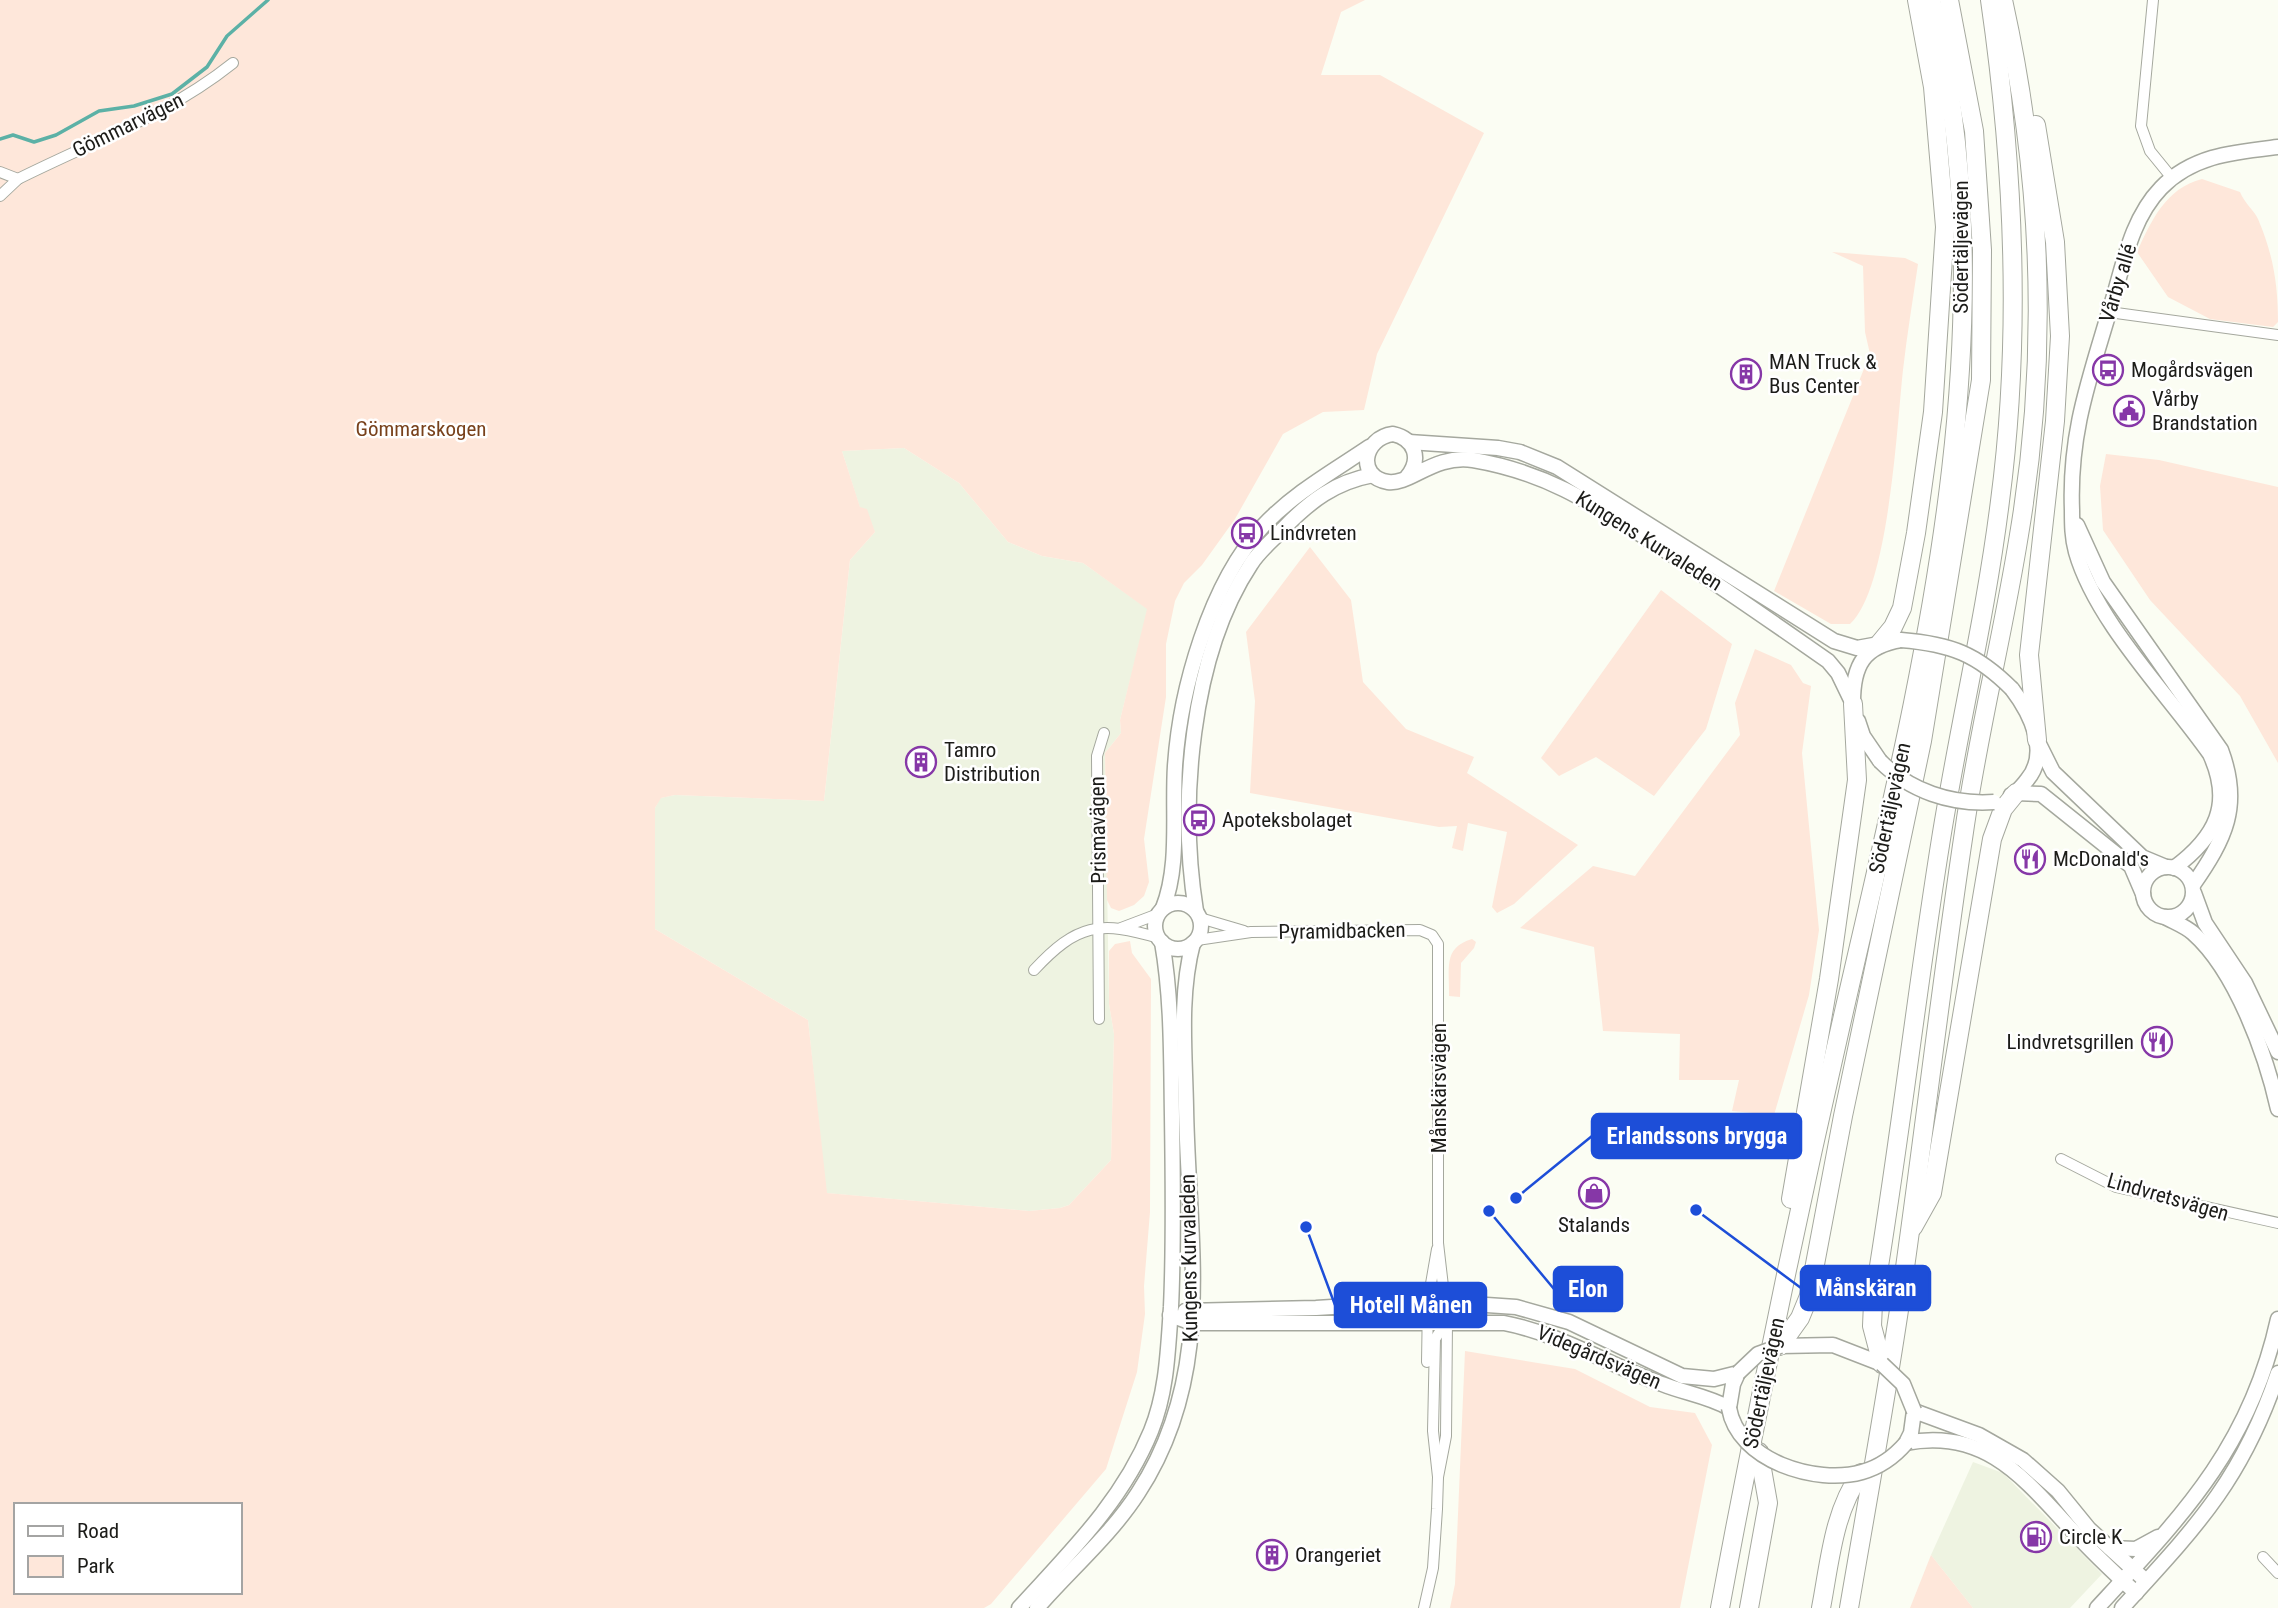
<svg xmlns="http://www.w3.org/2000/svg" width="2278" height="1608" viewBox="0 0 2278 1608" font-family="'Roboto Condensed',sans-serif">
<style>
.built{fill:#eef3e1}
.green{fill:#fee7da;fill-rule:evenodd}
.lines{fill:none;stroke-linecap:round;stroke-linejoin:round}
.stream{stroke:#5cb1a6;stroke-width:3.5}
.street-casing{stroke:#a5a89e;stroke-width:12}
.secondary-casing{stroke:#a5a89e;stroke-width:17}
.highway-casing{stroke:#a5a89e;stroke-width:20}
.street{stroke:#fff;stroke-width:10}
.secondary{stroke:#fff;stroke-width:14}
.highway{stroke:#fff;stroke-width:18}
.secondary-bridge-casing{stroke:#a5a89e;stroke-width:17;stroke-linecap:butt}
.secondary-bridge{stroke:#fff;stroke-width:14}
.labels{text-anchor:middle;stroke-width:5;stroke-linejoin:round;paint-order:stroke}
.street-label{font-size:21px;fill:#1c1c19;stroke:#fff}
.poi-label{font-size:21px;fill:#1c1c19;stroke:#fff;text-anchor:start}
.park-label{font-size:21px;fill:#78411b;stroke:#fff}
.leader{fill:none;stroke:#1d4ed8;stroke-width:2.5}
.callout-dot{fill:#1d4ed8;stroke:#fff;stroke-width:2.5}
.callout{fill:#1d4ed8;stroke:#1d4ed8;stroke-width:2.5}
.callout-label{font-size:23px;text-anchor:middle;font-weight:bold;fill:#fff}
</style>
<rect width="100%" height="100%" fill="#fbfdf3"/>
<!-- built -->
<g class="built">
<path d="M 904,448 L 959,483 L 1008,542 L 1042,556 L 1083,563 L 1148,609 L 1120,720 L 1121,733 L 1105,753 L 1109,1004 L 1114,1034 L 1111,1160 L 1069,1205 L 1060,1208 L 1029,1211 L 826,1193 L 808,1020 L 655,929 L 655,808 L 660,798 L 675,795 L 824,801 L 850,560 L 875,532 L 860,508 L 842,451 Z"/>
<path d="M 1973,1462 L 2003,1473 L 2102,1574 L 2070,1608 L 1973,1608 L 1931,1555 Z"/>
</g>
<!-- green -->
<g class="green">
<path d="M 0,0 L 1365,0 L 1341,12 L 1321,75 L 1380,75 L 1484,133 L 1377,354 L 1364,410 L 1323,412 L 1283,434 L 1235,519 L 1202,565 L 1184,583 L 1175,601 L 1166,644 L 1166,697 L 1144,839 L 1149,882 L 1144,896 L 1134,905 L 1119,911 L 1111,908 L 1107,900 L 1105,753 L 1121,733 L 1120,720 L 1147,609 L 1083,563 L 1042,556 L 1008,542 L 959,483 L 904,448 L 842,451 L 860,507 L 867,509 L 875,532 L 850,560 L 824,801 L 675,795 L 661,798 L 655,808 L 655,929 L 808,1020 L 827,1193 L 1029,1211 L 1060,1208 L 1069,1205 L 1111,1160 L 1114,1034 L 1109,1004 L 1109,951 L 1115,944 L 1130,941 L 1132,953 L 1151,979 L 1150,1212 L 1144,1286 L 1145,1314 L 1137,1372 L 1106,1469 L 991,1604 L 984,1608 L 0,1608 ZM 16,1505 L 240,1505 L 240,1592 L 16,1592 Z"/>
<path d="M 2202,179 L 2240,192 C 2245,204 2254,210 2258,219 C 2273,254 2278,284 2278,322 L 2273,327 L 2210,319 L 2168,297 L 2137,252 C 2151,221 2166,188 2202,179 Z"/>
<path d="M 1832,252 L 1905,258 L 1918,264 C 1913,299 1907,334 1903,370 C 1897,424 1889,589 1850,624 L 1831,624 L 1774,591 L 1870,354 L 1865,332 L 1863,266 Z"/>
<path d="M 2106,454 L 2159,460 L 2278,487 L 2278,763 L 2240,696 L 2150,600 L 2103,530 L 2100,486 Z"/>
<path d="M 1310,547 L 1351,600 L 1363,682 L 1406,729 L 1474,757 L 1467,773 L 1578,845 L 1514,904 L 1497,913 L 1492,907 L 1507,832 L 1468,823 L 1463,851 L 1452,848 L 1457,826 L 1439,827 L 1250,793 L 1255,701 L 1246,632 Z"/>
<path d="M 1661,590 L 1732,644 L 1706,729 L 1654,796 L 1596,757 L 1559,776 L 1541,758 Z"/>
<path d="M 1755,649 L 1791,665 L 1803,683 L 1811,686 L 1802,753 L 1819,930 L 1809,995 L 1774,1115 L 1732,1111 L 1739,1080 L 1679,1080 L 1680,1034 L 1603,1031 L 1594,947 L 1520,928 L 1593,866 L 1635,876 L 1740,735 L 1735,703 Z"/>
<path d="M 1472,939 L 1476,942 L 1474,948 L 1461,963 L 1460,997 L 1449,996 C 1450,969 1442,948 1472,939 Z"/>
<path d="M 1465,1351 L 1575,1369 L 1650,1407 L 1695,1413 L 1712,1445 L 1680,1608 L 1450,1608 L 1455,1584 Z"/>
<path d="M 1931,1555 L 1973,1608 L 1910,1608 Z"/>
</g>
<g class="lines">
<!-- stream -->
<path class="stream" d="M 0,139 L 13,135 L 34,142 L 56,135 L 99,111 L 134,106 L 172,94 L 207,67 L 227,36 L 268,0"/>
<!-- street casing -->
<g class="street-casing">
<g id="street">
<path d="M 2153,0 L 2141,126 L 2150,151 L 2172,178"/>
<path d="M 0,172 L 18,179"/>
<path d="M 0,196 L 18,179 C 92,142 168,115 233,63"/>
<path d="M 2109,312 L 2278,335"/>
<path d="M 1200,918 L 1244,931"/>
<path d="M 1121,928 L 1158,914"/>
<path d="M 1197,940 L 1251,932 L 1420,930 L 1432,935 L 1438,944 L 1438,1243 L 1447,1321 L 1446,1436 L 1438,1477"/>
<path d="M 1034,970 C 1077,924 1099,920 1159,938"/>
<path d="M 1099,1019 L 1097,756 L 1104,733"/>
<path d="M 2061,1159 L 2116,1187 L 2278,1223"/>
<path d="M 1427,1362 L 1428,1301 L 1437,1249"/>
<path d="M 2263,1557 L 2278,1573"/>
<path d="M 1424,1608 L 1433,1568 L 1437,1509 L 1438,1477 L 1433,1431 L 1435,1339 L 1447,1321"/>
</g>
</g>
<!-- secondary casing -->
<g class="secondary-casing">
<g id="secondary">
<path d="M 1409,442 L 1498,448 L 1520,452 L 1557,467 L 1834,641 L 1857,648 L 1879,644"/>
<path d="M 1407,477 C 1422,459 1415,439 1393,434 C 1363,438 1356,477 1388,482 C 1410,485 1434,454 1473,460 C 1550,473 1596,506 1660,547 C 1717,583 1772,622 1828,661 L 1838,673 L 1853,704"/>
<path d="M 2077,525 L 2103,582 L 2221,750 C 2242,806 2225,839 2193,885"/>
<path d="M 1853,702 C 1853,665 1864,646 1901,640"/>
<path d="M 1858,721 L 1863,736 L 1880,761"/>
<path d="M 2037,740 L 2053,772 L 2142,857 L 2166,867"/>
<path d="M 2016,793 L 2041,794 L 2131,866 L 2143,894"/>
<path d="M 2011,795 C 2018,792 2022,786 2027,780 C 2050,753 2031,714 2012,689"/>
<circle cx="2168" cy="892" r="25"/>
<path d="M 2174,868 C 2216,837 2233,804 2210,754 C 2167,693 2096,622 2076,552 C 2072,538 2072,524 2072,510 C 2069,434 2089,380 2110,309 C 2123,268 2130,220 2161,188 C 2193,155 2235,152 2278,147"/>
<path d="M 2194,893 L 2205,923 L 2245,983 L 2278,1052"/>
<circle cx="1178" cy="926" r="23"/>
<path d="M 1163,908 C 1180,865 1172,813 1175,766 C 1180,690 1210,583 1263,526 C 1294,493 1332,472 1369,447"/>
<path d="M 1196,911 C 1179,805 1190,656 1251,564 C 1259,551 1273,540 1283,529 C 1310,501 1335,482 1373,475"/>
<path d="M 2165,917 C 2174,922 2185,926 2193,933 C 2236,971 2266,1055 2278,1109"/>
<path d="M 1185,1311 L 1316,1308 L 1428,1301 L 1516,1307 L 1569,1322 L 1682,1376 L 1714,1379 L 1738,1373"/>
<path d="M 1170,1315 L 1192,1323 L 1504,1323 C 1561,1334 1608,1365 1662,1384 C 1684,1393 1708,1396 1729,1408 L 1733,1384 L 1738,1373"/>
<path d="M 1780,1346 L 1833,1345 L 1882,1364"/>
<path d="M 1906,1443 L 1911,1433 L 1914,1411 L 1979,1435 L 2023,1460 L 2058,1491 L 2089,1529 L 2146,1581"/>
<path d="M 1906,1443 C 1984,1428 2023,1477 2070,1528 C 2091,1551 2113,1572 2136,1593"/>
<path d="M 2110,1548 L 2136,1549 L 2158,1537"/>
<path d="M 1019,1608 C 1069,1553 1122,1502 1151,1431 C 1167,1392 1168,1349 1171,1307 C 1174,1243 1173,1180 1172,1116 C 1171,1058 1172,999 1162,942"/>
<path d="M 1037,1608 C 1070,1570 1111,1535 1138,1493 C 1217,1372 1188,1242 1186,1107 C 1185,1053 1179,996 1193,943"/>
<path d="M 2097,1608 C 2182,1516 2250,1447 2278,1319"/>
<path d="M 2122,1608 C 2196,1527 2242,1480 2278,1373"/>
</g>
</g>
<!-- highway casing -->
<g class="highway-casing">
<g id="highway">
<path d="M 2036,125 L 2055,242 L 2060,336 L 2055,421 L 2029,655 L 2037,740"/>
<path d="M 1879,644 L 1893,627 L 1902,608 L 1916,533 L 1933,412 L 1945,227 L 1933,87 L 1917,0"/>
<path d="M 1791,1199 L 1829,979 L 1857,780 L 1853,704"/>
<path d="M 1913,1227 L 1932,1193 L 1992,839 L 2003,809 L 2016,793"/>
<path d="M 1780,1346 L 1800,1318 L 1809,1296 L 1843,1116 L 1922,741 L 1981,380 L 1982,250 L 1974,131 L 1949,0"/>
<path d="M 1882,1364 L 1872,1326 L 1873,1303 C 1899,1149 1916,994 1941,839 C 1959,726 1986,614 2000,501 C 2022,334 2014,166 1990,0"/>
<path d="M 1720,1608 C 1756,1414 1796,1221 1840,1029 C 1915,698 2015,337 1931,0"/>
<path d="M 1749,1608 L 1768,1503 L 1759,1452"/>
<path d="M 1821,1608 C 1830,1561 1833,1513 1861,1473"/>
<path d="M 1849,1608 C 1866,1509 1884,1410 1899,1310 C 1922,1151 1940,991 1964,832 C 1978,733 2003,635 2019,535 C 2049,357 2042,176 2003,0"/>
</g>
</g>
<!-- street -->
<use href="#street" class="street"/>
<!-- secondary -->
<use href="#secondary" class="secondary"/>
<!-- highway -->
<use href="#highway" class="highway"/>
<!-- secondary-bridge casing -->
<g class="secondary-bridge-casing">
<g id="secondary-bridge">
<path d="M 1901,640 C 1951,644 1977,654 2012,689"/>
<path d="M 1880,761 C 1910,791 1951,805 1994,802"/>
<path d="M 1882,1364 L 1903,1384 L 1914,1411"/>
<path d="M 1738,1373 L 1758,1354 L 1780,1346"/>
<path d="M 1729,1408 C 1738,1461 1816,1485 1862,1472 C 1880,1467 1894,1457 1906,1443"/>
</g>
</g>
<!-- secondary-bridge -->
<use href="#secondary-bridge" class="secondary-bridge"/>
</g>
<!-- icons -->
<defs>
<g id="bus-ring" transform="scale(1.575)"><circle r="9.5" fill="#fff" stroke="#8637a7" stroke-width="1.5"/><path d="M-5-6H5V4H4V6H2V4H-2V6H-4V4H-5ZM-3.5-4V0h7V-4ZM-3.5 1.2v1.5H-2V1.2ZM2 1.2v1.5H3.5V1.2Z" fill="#8637a7"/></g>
<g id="building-ring" transform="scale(1.575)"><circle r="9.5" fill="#fff" stroke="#8637a7" stroke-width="1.5"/><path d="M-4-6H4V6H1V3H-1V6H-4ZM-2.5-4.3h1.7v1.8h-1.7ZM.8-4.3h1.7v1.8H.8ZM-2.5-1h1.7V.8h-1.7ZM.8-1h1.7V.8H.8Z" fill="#8637a7"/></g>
<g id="civic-ring" transform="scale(1.575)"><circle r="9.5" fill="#fff" stroke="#8637a7" stroke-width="1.5"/><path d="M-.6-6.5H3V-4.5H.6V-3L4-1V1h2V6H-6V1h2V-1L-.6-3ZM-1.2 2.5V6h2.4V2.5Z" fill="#8637a7"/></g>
<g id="restaurant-ring" transform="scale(1.575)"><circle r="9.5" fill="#fff" stroke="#8637a7" stroke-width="1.5"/><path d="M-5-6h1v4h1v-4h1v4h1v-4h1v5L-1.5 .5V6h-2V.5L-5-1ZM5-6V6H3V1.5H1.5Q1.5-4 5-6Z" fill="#8637a7"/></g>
<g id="shop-ring" transform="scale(1.575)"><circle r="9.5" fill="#fff" stroke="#8637a7" stroke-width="1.5"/><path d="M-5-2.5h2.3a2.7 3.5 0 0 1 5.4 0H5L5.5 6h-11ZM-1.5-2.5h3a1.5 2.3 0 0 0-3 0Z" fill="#8637a7"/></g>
<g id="fuel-ring" transform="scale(1.575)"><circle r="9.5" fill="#fff" stroke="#8637a7" stroke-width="1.5"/><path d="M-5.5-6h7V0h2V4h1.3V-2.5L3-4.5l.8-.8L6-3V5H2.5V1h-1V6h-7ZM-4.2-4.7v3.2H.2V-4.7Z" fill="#8637a7"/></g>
</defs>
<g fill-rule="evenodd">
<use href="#bus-ring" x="2108" y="370"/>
<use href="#building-ring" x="1746" y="374"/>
<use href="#civic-ring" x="2129" y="411"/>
<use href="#bus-ring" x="1247" y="533"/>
<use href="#building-ring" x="921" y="762"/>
<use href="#bus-ring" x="1199" y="820"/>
<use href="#restaurant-ring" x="2030" y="859"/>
<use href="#restaurant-ring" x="2157" y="1042"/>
<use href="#shop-ring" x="1594" y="1193"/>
<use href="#fuel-ring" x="2036" y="1537"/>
<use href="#building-ring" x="1272" y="1555"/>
</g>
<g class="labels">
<!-- street labels -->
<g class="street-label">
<text transform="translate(128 125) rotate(-26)" y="7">Gömmarvägen</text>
<text transform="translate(1961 247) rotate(-90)" y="7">Södertäljevägen</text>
<text transform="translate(2118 283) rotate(-73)" y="7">Vårby allé</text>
<text transform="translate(1649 541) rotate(32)" y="7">Kungens Kurvaleden</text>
<text transform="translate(1890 808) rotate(-78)" y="7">Södertäljevägen</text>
<text transform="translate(1098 830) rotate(-91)" y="7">Prismavägen</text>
<text transform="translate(1342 931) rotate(-1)" y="7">Pyramidbacken</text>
<text transform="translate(1439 1088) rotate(-90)" y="7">Månskärsvägen</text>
<text transform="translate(2168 1197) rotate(16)" y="7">Lindvretsvägen</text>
<text transform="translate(1189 1258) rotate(-91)" y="7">Kungens Kurvaleden</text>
<text transform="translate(1599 1357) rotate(23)" y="7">Videgårdsvägen</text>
<text transform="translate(1764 1383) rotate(-78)" y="7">Södertäljevägen</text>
</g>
<!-- poi labels -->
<g class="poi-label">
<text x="1769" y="369">MAN Truck &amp;<tspan x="1769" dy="24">Bus Center</tspan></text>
<text x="2131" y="377">Mogårdsvägen</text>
<text x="2152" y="406">Vårby<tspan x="2152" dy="24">Brandstation</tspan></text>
<text x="1270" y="540">Lindvreten</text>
<text x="944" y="757">Tamro<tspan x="944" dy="24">Distribution</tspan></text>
<text x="1222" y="827">Apoteksbolaget</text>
<text x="2053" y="866">McDonald's</text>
<text x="2134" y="1049" text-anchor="end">Lindvretsgrillen</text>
<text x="1594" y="1232" text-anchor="middle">Stalands</text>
<text x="2059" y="1544">Circle K</text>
<text x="1295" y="1562">Orangeriet</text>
</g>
<!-- park labels -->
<g class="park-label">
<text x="421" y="436">Gömmarskogen</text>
</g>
</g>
<!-- callouts -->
<path class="leader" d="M1516 1198L1592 1136M1696 1210L1801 1288M1489 1211L1554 1289M1306 1227L1335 1305"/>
<g class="callout-dot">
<circle cx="1516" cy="1198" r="7"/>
<circle cx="1696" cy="1210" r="7"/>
<circle cx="1489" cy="1211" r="7"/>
<circle cx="1306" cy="1227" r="7"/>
</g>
<g class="callout">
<rect x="1592" y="1114" width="209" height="44" rx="7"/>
<rect x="1801" y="1266" width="129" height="44" rx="7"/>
<rect x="1554" y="1267" width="68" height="44" rx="7"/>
<rect x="1335" y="1283" width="151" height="44" rx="7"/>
</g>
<g class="callout-label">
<text x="1697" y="1144">Erlandssons brygga</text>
<text x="1866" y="1296">Månskäran</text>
<text x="1588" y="1297">Elon</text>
<text x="1411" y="1313">Hotell Månen</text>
</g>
<!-- legend -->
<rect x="14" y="1503" width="228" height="91" fill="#ffffff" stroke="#a4a4a3" stroke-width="2"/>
<rect x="28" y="1526" width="35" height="10" fill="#ffffff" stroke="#a4a4a3" stroke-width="2"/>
<text x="77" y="1538" font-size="21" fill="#1c1c19">Road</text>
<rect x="28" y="1556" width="35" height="21" fill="#fee7da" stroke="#a4a4a3" stroke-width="2"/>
<text x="77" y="1573" font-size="21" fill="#1c1c19">Park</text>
</svg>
